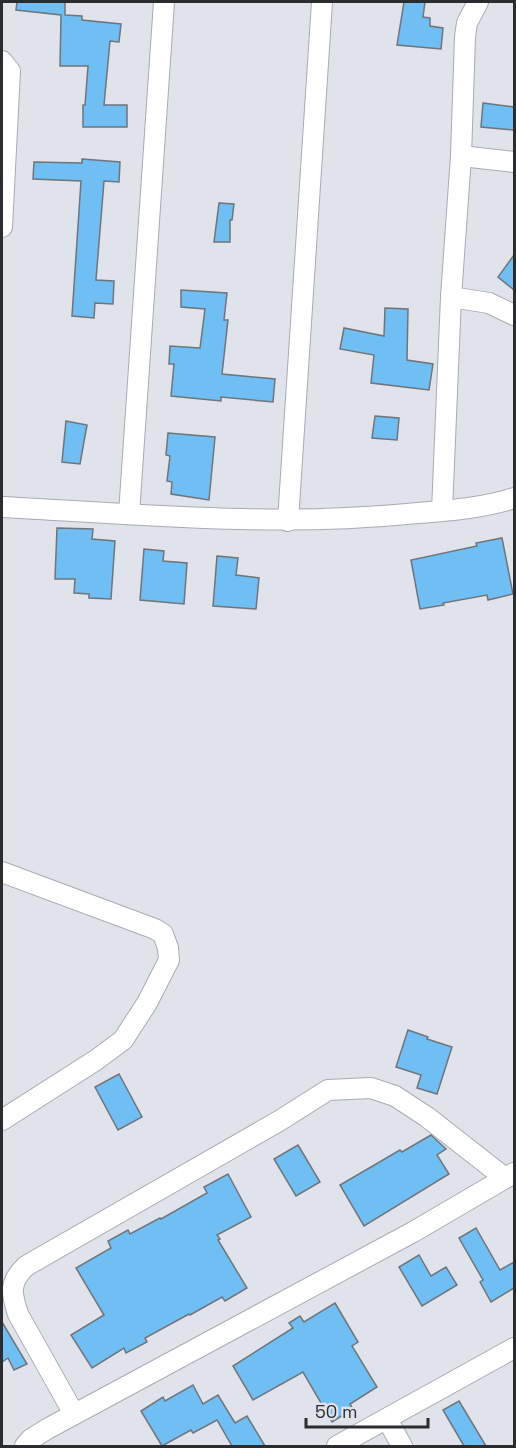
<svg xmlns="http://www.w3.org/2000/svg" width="516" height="1448" viewBox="0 0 516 1448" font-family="'Space Grotesk',sans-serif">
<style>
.building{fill:#6fbef4;stroke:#6f757a;stroke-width:1.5}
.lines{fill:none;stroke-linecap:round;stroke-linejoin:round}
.minor-casing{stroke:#a9abb2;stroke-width:22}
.minor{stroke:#fff;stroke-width:20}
</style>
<rect width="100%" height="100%" fill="#e0e3ea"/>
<!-- building -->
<g class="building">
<path d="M 17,2 L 65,2 L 65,15 L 82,16 L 82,20 L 121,24 L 119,42 L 110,41 L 104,105 L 127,105 L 127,127 L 83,127 L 83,105 L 85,105 L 88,66 L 60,66 L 61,15 L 16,10 Z"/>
<path d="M 404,2 L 425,2 L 423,17 L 430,18 L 430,26 L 443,28 L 441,49 L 397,45 Z"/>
<path d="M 483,103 L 514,107 L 514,130 L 481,127 Z"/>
<path d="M 82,159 L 120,162 L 119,182 L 104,181 L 96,280 L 114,281 L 113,304 L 95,303 L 94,318 L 72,316 L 81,181 L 33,179 L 34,162 L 82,163 Z"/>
<path d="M 219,203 L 234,204 L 232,220 L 230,220 L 230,242 L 214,242 Z"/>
<path d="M 514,255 L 514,290 L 498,277 Z"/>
<path d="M 181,290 L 227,293 L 224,320 L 228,320 L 222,374 L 275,379 L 273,402 L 221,397 L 221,401 L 171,396 L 174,364 L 169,364 L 170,346 L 200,348 L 205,309 L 181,307 Z"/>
<path d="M 385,308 L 408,309 L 407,360 L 433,364 L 429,390 L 371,383 L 374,355 L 340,349 L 344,328 L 384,336 Z"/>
<path d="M 375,416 L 399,418 L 397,440 L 372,438 Z"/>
<path d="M 66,421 L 87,425 L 80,464 L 62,462 Z"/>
<path d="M 168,433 L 215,437 L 209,500 L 171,494 L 172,482 L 167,481 L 170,456 L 166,455 Z"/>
<path d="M 57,528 L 93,529 L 92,539 L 115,541 L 111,599 L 89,598 L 89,594 L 74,593 L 75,579 L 55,579 Z"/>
<path d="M 502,538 L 513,594 L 488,600 L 487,595 L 443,603 L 444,605 L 420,609 L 411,560 L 477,546 L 476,543 Z"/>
<path d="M 144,549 L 164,551 L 163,561 L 187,563 L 184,604 L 140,600 Z"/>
<path d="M 217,556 L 238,558 L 236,575 L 259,578 L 256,609 L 213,606 Z"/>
<path d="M 408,1030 L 428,1037 L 427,1039 L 452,1047 L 437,1094 L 417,1088 L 421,1075 L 396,1067 Z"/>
<path d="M 119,1074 L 142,1117 L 118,1130 L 95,1087 Z"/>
<path d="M 431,1135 L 446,1149 L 437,1155 L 449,1174 L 364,1226 L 340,1185 L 400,1150 L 402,1152 Z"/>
<path d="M 298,1145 L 320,1182 L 296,1196 L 274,1159 Z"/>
<path d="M 228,1174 L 251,1217 L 217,1235 L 220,1239 L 218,1240 L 247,1288 L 225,1301 L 222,1297 L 190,1315 L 189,1314 L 145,1338 L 147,1342 L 126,1353 L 124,1348 L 92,1368 L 71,1335 L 104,1315 L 76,1268 L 111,1248 L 108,1241 L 128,1230 L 130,1234 L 160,1218 L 161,1219 L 207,1193 L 204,1187 Z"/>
<path d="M 476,1228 L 500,1270 L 514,1262 L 514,1288 L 491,1302 L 480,1282 L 483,1280 L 459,1238 Z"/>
<path d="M 419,1255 L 431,1276 L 446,1267 L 457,1285 L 422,1306 L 399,1267 Z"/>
<path d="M 335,1303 L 358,1342 L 352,1346 L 377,1387 L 350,1404 L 353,1409 L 332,1422 L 303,1372 L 253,1400 L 233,1366 L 293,1328 L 289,1323 L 300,1316 L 304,1322 Z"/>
<path d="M 2,1322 L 27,1364 L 14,1370 L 8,1358 L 2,1362 Z"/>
<path d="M 193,1385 L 203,1404 L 218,1395 L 235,1423 L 247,1416 L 265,1446 L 232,1446 L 217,1420 L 193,1433 L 191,1430 L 162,1446 L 141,1411 L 163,1397 L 165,1401 Z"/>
<path d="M 459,1401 L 486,1446 L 464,1446 L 443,1410 Z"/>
</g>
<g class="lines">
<!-- minor casing -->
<g class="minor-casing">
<g id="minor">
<path d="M 2,61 L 10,71 L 2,227"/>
<path d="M 461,156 L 514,162"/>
<path d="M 451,297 L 489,303 L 514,315"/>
<path d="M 2,507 C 136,514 272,527 407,514 C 443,511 480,509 514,498"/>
<path d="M 442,511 L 451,297 L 461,156 L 465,37 L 467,23 L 478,2"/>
<path d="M 129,514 L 164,2"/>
<path d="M 288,521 L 322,2"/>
<path d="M 2,872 L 155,929 L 163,934 L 168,948 L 169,960 L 147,1003 L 123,1040 L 96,1060 L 2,1120"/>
<path d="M 74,1414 L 18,1314 C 11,1293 9,1282 26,1266 L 279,1121 L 328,1090 L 371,1088 L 395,1096 L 427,1117 L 505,1178"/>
<path d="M 387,1419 L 402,1446"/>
<path d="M 25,1446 L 31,1439 L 47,1429 L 413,1232 L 514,1173"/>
<path d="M 337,1446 L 514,1348"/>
</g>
</g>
<!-- minor -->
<use href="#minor" class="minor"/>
</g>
<!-- border -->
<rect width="516" height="1448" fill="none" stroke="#2b2c2f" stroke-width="6"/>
<!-- scale -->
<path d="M306 1418v9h122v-9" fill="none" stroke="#2b2c2f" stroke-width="3"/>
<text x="315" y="1418" font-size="18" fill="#2b2c2f" stroke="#e0e3ea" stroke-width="4.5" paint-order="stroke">50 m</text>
</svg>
